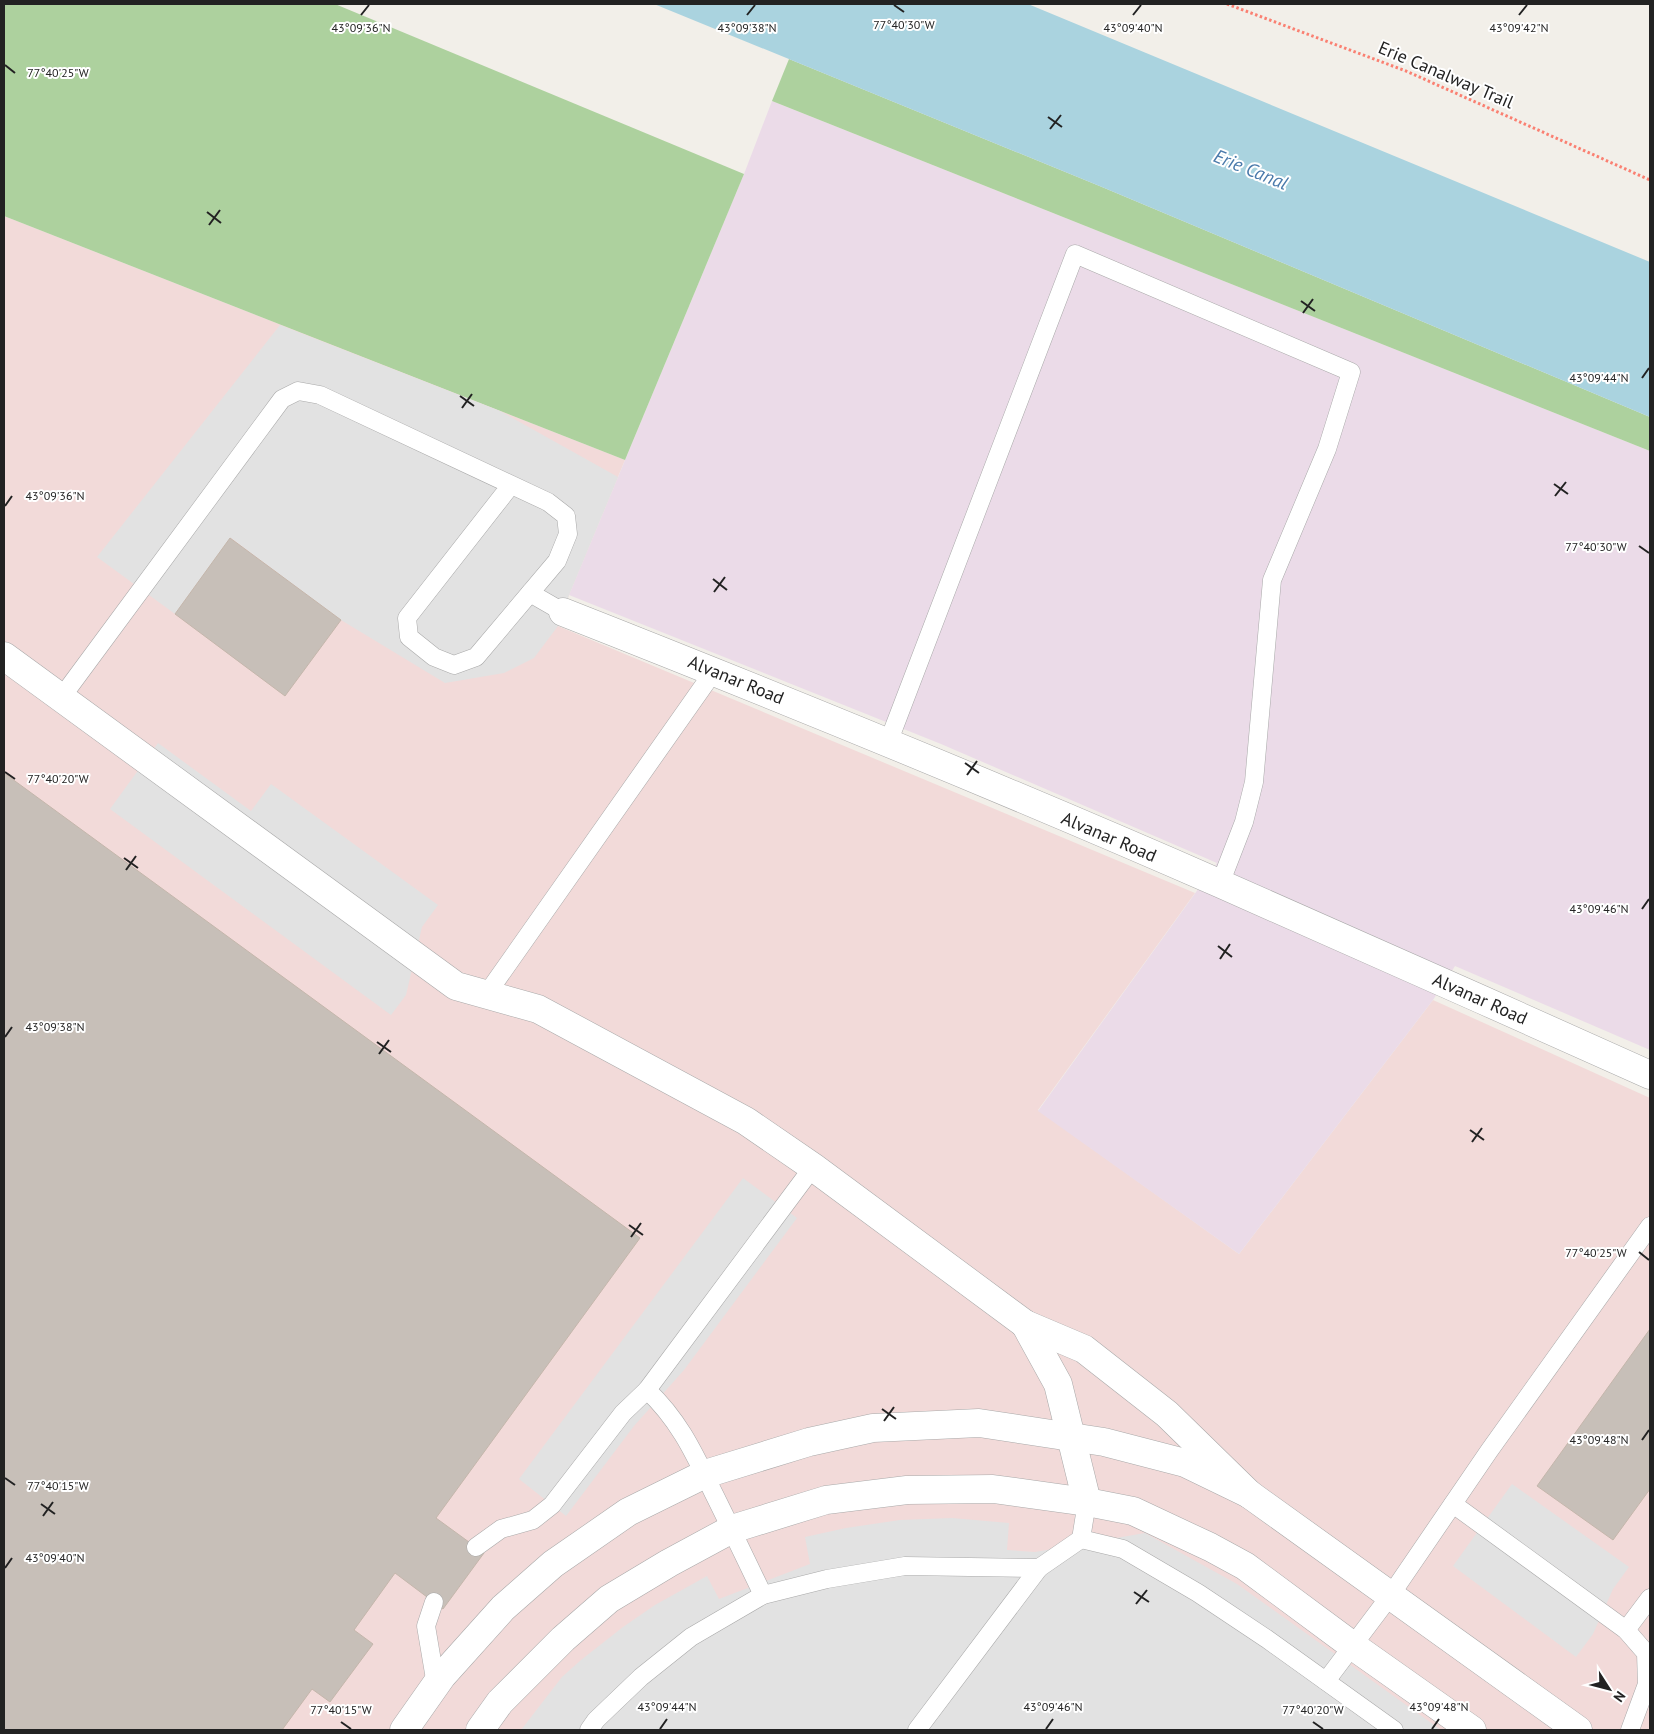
<svg xmlns="http://www.w3.org/2000/svg" width="1654" height="1734" viewBox="0 0 1654 1734" font-family="'PT Sans',sans-serif">
<style>
.commercial{fill:#f2dad9}
.industrial{fill:#ebdbe8}
.forest{fill:#add19e}
.parking{fill:#e2e2e2}
.water{fill:#aad3df}
.building{fill:#c7bfb8;stroke:#c4b6ab}
.lines{fill:none;stroke-linecap:round;stroke-linejoin:round}
.lane-casing{stroke:#a9a9a9;stroke-width:19}
.street-casing{stroke:#a9a9a9;stroke-width:29}
.path{stroke:#fa8072;stroke-width:3;stroke-dasharray:2.5 2.5;stroke-linecap:butt}
.lane{stroke:#fff;stroke-width:18}
.street{stroke:#fff;stroke-width:28}
.ticks{fill:none;stroke:#222;stroke-width:2}
.labels{text-anchor:middle;stroke-width:4;stroke-linejoin:round;paint-order:stroke}
.street-label{font-size:18px;fill:#222;stroke:#fff}
.water-label{font-size:19px;font-style:italic;fill:#4a7aab;stroke:#fff}
.ticks-label{font-size:12px;text-anchor:middle;fill:#222;stroke:#fff;stroke-width:4;stroke-linejoin:round;paint-order:stroke}
</style>
<rect width="100%" height="100%" fill="#f2efe9"/>
<!-- commercial -->
<path class="commercial" d="M 4,216 L 625,460 L 569,595 L 558,626 L 1195,893 L 1038,1110 L 1239,1254 L 1433,1000 L 1650,1098 L 1650,1730 L 4,1730 Z"/>
<!-- industrial -->
<path class="industrial" d="M 772,101 L 1650,451 L 1650,1050 L 1455,966 L 1433,1000 L 1239,1254 L 1038,1111 L 1217,863 L 941,744 L 569,595 L 744,174 Z"/>
<!-- forest -->
<g class="forest">
<path d="M 4,4 L 335,4 L 744,174 L 625,460 L 4,216 Z"/>
<path d="M 789,59 L 1102,187 L 1650,417 L 1650,451 L 772,101 Z"/>
</g>
<!-- parking -->
<g class="parking">
<path d="M 280,325 L 500,411 L 618,477 L 569,595 L 558,626 L 534,658 L 504,673 L 445,683 L 341,620 L 231,538 L 175,614 L 97,557 Z"/>
<path d="M 158,743 L 251,811 L 271,784 L 438,905 L 422,927 L 406,995 L 391,1015 L 110,809 Z"/>
<path d="M 743,1178 L 797,1218 L 684,1370 L 634,1426 L 566,1516 L 519,1479 Z"/>
<path d="M 1512,1484 L 1629,1567 L 1613,1589 L 1593,1634 L 1576,1657 L 1453,1566 Z"/>
<path d="M 952,1518 L 1009,1523 L 1007,1550 L 1035,1552 L 1145,1533 L 1237,1584 L 1441,1730 L 521,1730 L 562,1677 L 581,1660 L 623,1627 L 655,1605 L 707,1576 L 719,1599 L 810,1564 L 805,1537 L 846,1528 L 900,1520 Z"/>
</g>
<!-- water -->
<path class="water" d="M 654,4 L 1028,4 L 1650,262 L 1650,417 L 1102,187 Z"/>
<!-- building -->
<g class="building">
<path d="M 230,538 L 341,620 L 285,696 L 175,614 Z"/>
<path d="M 4,773 L 640,1238 L 436,1518 L 484,1553 L 443,1609 L 395,1573 L 354,1630 L 373,1644 L 330,1702 L 312,1689 L 282,1730 L 4,1730 Z"/>
<path d="M 1650,1329 L 1650,1489 L 1613,1540 L 1537,1486 Z"/>
</g>
<g class="lines">
<!-- lane casing -->
<g class="lane-casing">
<g id="lane">
<path d="M 530,593 L 563,612"/>
<path d="M 61,698 L 282,399 L 298,391 L 320,395 L 548,502 L 566,516 L 568,534 L 557,561 L 476,657 L 454,665 L 434,657 L 409,637 L 407,618 L 511,485"/>
<path d="M 888,743 L 1075,254 L 1351,372 L 1327,449 L 1272,580 L 1254,782 L 1244,822 L 1220,884"/>
<path d="M 486,995 L 714,671"/>
<path d="M 647,1390 C 679,1420 694,1453 713,1492 C 730,1526 746,1560 763,1595"/>
<path d="M 1453,1504 L 1626,1630 L 1646,1653 L 1647,1684 L 1630,1730"/>
<path d="M 1081,1539 L 1123,1549 L 1198,1593 L 1267,1639 L 1394,1730"/>
<path d="M 476,1547 L 501,1529 L 533,1520 L 552,1505 L 623,1413 L 647,1390 L 813,1167"/>
<path d="M 434,1602 L 426,1626 L 436,1685"/>
<path d="M 1626,1630 L 1650,1598"/>
<path d="M 1326,1681 L 1390,1596 L 1489,1451 L 1650,1226"/>
<path d="M 589,1730 L 596,1720 L 641,1677 L 691,1637 L 763,1595 L 827,1579 L 905,1566 L 1039,1568 L 1081,1539 L 1087,1502"/>
<path d="M 917,1730 L 1039,1568"/>
</g>
</g>
<!-- street casing -->
<g class="street-casing">
<g id="street">
<path d="M 563,612 C 784,699 1004,789 1221,884 C 1365,947 1507,1011 1650,1075"/>
<path d="M 4,656 L 456,986 L 538,1009 L 746,1121 L 813,1167 L 1025,1324 L 1084,1349 L 1167,1414 L 1249,1494"/>
<path d="M 1025,1324 L 1058,1384 L 1087,1502"/>
<path d="M 404,1730 L 442,1676 L 503,1608 L 553,1564 L 628,1512 L 705,1474 L 809,1442 L 873,1428 L 979,1423 L 1104,1442 L 1185,1463 L 1249,1494 L 1578,1730"/>
<path d="M 480,1730 L 500,1702 L 563,1639 L 609,1599 L 669,1563 L 732,1529 L 826,1500 L 907,1490 L 993,1489 L 1087,1502 L 1133,1511 L 1210,1547 L 1245,1566 L 1353,1646 L 1472,1730"/>
</g>
</g>
<!-- path -->
<path class="path" d="M 1227,4 L 1406,71 L 1650,180"/>
<!-- lane -->
<use href="#lane" class="lane"/>
<!-- street -->
<use href="#street" class="street"/>
</g>
<!-- ticks -->
<path class="ticks" d="M 894,5 L 904,12M 361,15 L 369,5M 747,15 L 755,5M 1133,15 L 1141,5M 1519,15 L 1527,5M 5,65 L 15,73M 1048,117 L 1062,127M 1050,129 L 1061,115M 207,212 L 221,223M 209,225 L 220,210M 1301,301 L 1315,311M 1303,313 L 1313,299M 1642,378 L 1649,368M 460,396 L 474,406M 462,408 L 472,394M 1554,484 L 1568,494M 1555,496 L 1566,482M 5,506 L 12,496M 1639,546 L 1649,553M 713,579 L 727,590M 714,592 L 725,577M 965,763 L 979,773M 5,772 L 15,779M 967,775 L 977,761M 124,858 L 138,868M 126,870 L 136,856M 1642,909 L 1649,899M 1218,946 L 1232,957M 1220,959 L 1230,944M 5,1037 L 12,1027M 377,1042 L 391,1052M 379,1054 L 389,1040M 1470,1130 L 1484,1140M 1472,1142 L 1482,1128M 629,1225 L 643,1235M 631,1237 L 641,1223M 1639,1252 L 1649,1260M 882,1409 L 896,1419M 884,1421 L 894,1407M 1642,1440 L 1649,1430M 5,1478 L 15,1485M 41,1504 L 55,1514M 43,1516 L 53,1502M 5,1568 L 12,1558M 1134,1592 L 1149,1602M 1136,1604 L 1147,1590M 341,1722 L 351,1729M 1313,1722 L 1323,1729M 660,1729 L 667,1719M 1046,1729 L 1053,1719M 1432,1729 L 1439,1719"/>
<g class="labels">
<!-- street labels -->
<g class="street-label">
<text transform="translate(1446 75) rotate(23)" y="6">Erie Canalway Trail</text>
<text transform="translate(736 680) rotate(22)" y="6">Alvanar Road</text>
<text transform="translate(1109 837) rotate(23)" y="6">Alvanar Road</text>
<text transform="translate(1480 999) rotate(24)" y="6">Alvanar Road</text>
</g>
<!-- water labels -->
<g class="water-label">
<text transform="translate(1251 169) rotate(22)" y="7">Erie Canal</text>
</g>
</g>
<g class="ticks-label">
<text x="904" y="29">77°40'30"W</text>
<text x="361" y="32">43°09'36"N</text>
<text x="1133" y="32">43°09'40"N</text>
<text x="747" y="32">43°09'38"N</text>
<text x="1519" y="32">43°09'42"N</text>
<text x="58" y="77">77°40'25"W</text>
<text x="1599" y="382">43°09'44"N</text>
<text x="55" y="500">43°09'36"N</text>
<text x="1596" y="551">77°40'30"W</text>
<text x="58" y="783">77°40'20"W</text>
<text x="1599" y="913">43°09'46"N</text>
<text x="55" y="1031">43°09'38"N</text>
<text x="1596" y="1257">77°40'25"W</text>
<text x="1599" y="1444">43°09'48"N</text>
<text x="58" y="1490">77°40'15"W</text>
<text x="55" y="1562">43°09'40"N</text>
<text x="667" y="1711">43°09'44"N</text>
<text x="1053" y="1711">43°09'46"N</text>
<text x="1439" y="1711">43°09'48"N</text>
<text x="341" y="1714">77°40'15"W</text>
<text x="1313" y="1714">77°40'20"W</text>
</g>
<!-- border -->
<rect width="1654" height="1734" fill="none" stroke="#222222" stroke-width="10"/>
<!-- north arrow -->
<g transform="translate(1609 1689) rotate(126)" stroke="#ffffff" stroke-width="4" paint-order="stroke">
<path d="M0-4L9 19L0 12L-9 19Z" fill="#222222"/>
<text y="-8" font-size="14" font-weight="bold" text-anchor="middle" fill="#222222">N</text>
</g>
</svg>
